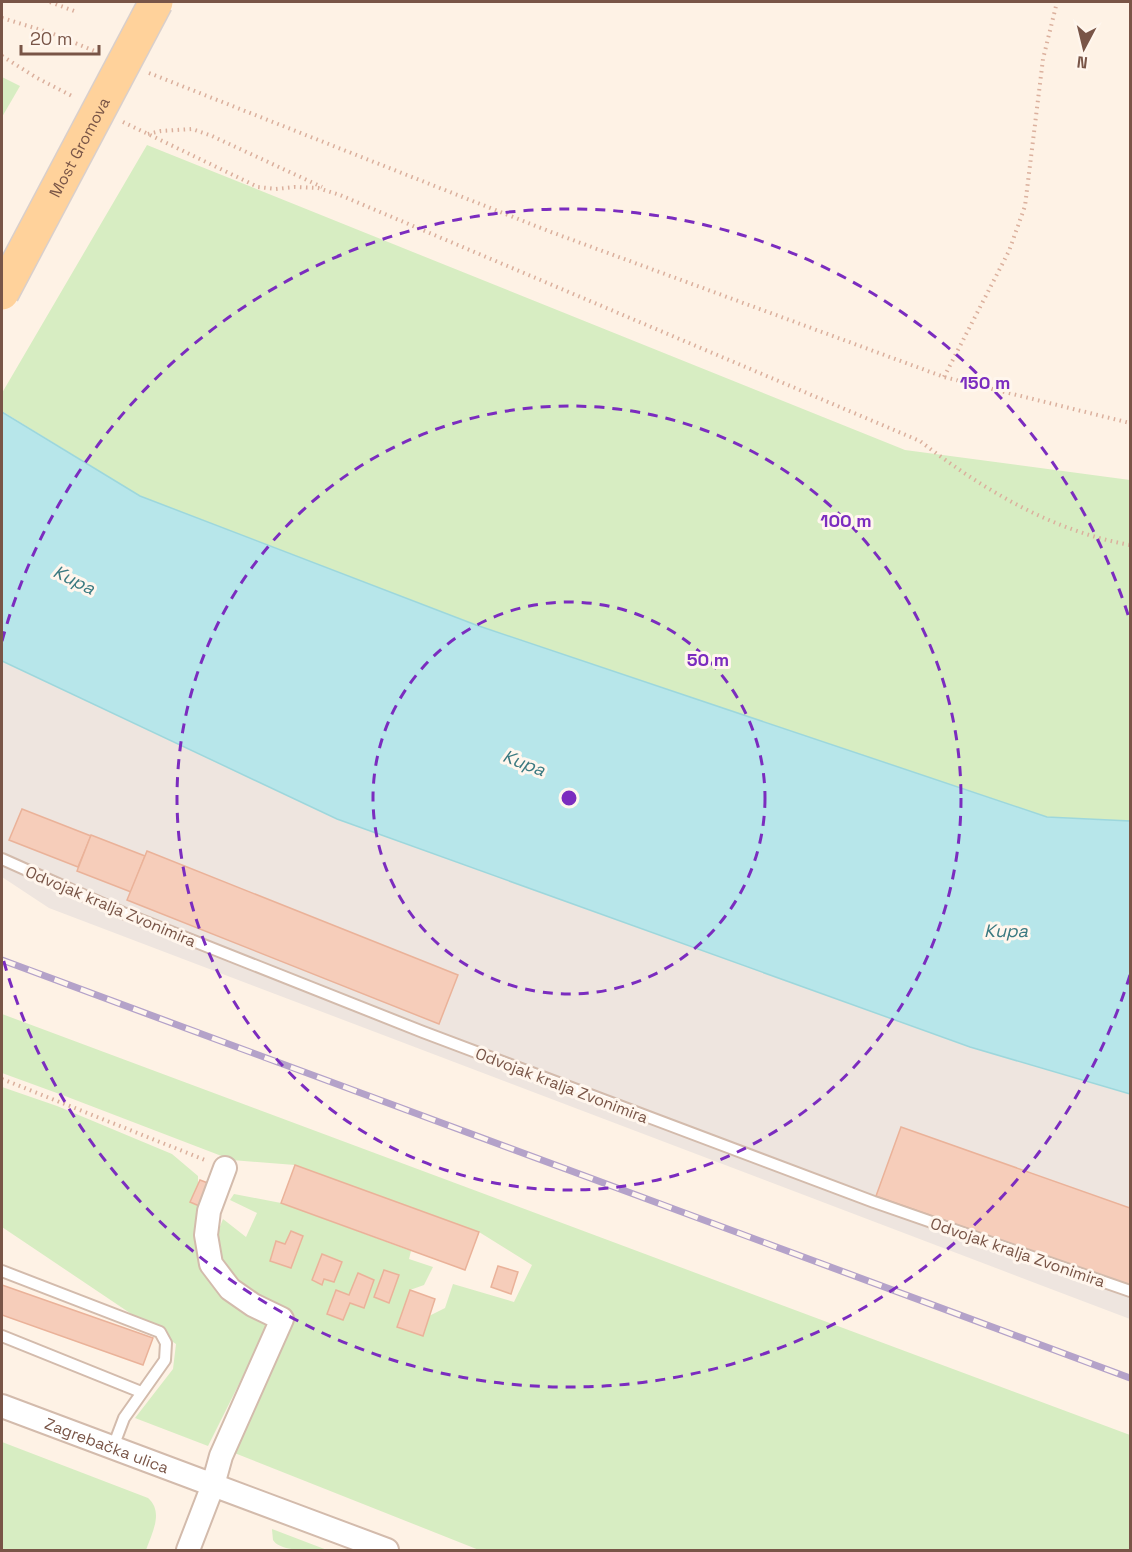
<svg xmlns="http://www.w3.org/2000/svg" width="1132" height="1552" viewBox="0 0 1132 1552" font-family="'Space Grotesk',sans-serif">
<style>
.industrial{fill:#eee5df}
.green{fill:#d7edc2}
.water{fill:#b7e6ea;stroke:#9dd7dc;stroke-width:1.5}
.building{fill:#f6cdba;stroke:#eab299;stroke-width:1.5}
.lines{fill:none;stroke-linecap:round;stroke-linejoin:round}
.service-casing{stroke:#d3bbac;stroke-width:14}
.minor-casing{stroke:#d3bbac;stroke-width:26}
.path{stroke:#dbb09d;stroke-width:4;stroke-dasharray:1.5 4.5;stroke-linecap:butt}
.service{stroke:#fff;stroke-width:10}
.minor{stroke:#fff;stroke-width:22}
.rail-casing{stroke:#b4a2c9;stroke-width:7}
.rail{stroke:#fff6ed;stroke-width:4.5;stroke-dasharray:14;stroke-linecap:butt}
.primary-bridge-casing{stroke:#d9cfcb;stroke-width:36;stroke-linecap:butt}
.primary-bridge{stroke:#ffd29b;stroke-width:33}
.ring{fill:none;stroke:#7b2cbf;stroke-width:3;stroke-dasharray:10 8}
.labels{text-anchor:middle;stroke-width:6;stroke-linejoin:round;paint-order:stroke}
.street-label{font-size:16px;fill:#795547;stroke:#fff6ed}
.water-label{font-size:18px;font-style:italic;fill:#3a7980;stroke:#fff6ed}
.centre{fill:#7b2cbf;stroke:#fff6ed;stroke-width:3}
.ring-label{font-size:18px;text-anchor:middle;font-weight:bold;fill:#7b2cbf;stroke:#fff6ed;stroke-width:6;stroke-linejoin:round;paint-order:stroke}
</style>
<rect width="100%" height="100%" fill="#fef2e5"/>
<!-- industrial -->
<path class="industrial" d="M 2,661 L 337,819 L 970,1047 L 1130,1094 L 1130,1319 L 49,908 L 2,877 Z"/>
<!-- green -->
<g class="green">
<path d="M 2,77 L 20,86 L 2,117 Z"/>
<path d="M 147,145 L 905,450 L 1130,480 L 1130,821 L 1047,817 L 476,625 L 140,496 L 2,411 L 2,393 Z"/>
<path d="M 2,1014 L 1130,1435 L 1130,1550 L 479,1550 L 232,1452 L 291,1313 L 236,1286 L 213,1244 L 223,1219 L 246,1237 L 257,1213 L 230,1200 L 234,1194 L 281,1203 L 411,1251 L 409,1259 L 433,1267 L 424,1285 L 410,1290 L 397,1327 L 427,1317 L 445,1308 L 453,1284 L 514,1302 L 532,1265 L 479,1232 L 295,1165 L 232,1160 L 65,1096 L 2,1073 Z"/>
<path d="M 2,1087 L 57,1106 L 172,1154 L 198,1176 L 198,1214 L 223,1297 L 268,1326 L 208,1446 L 135,1418 L 173,1369 L 176,1344 L 2,1227 Z"/>
<path d="M 2,1442 L 148,1498 C 164,1512 152,1533 146,1550 L 2,1550 Z"/>
<path d="M 272,1529 L 327,1550 C 314,1551 280,1552 273,1540 C 273,1539 272,1530 272,1529 Z"/>
</g>
<!-- water -->
<path class="water" d="M 2,412 L 140,496 L 476,625 L 1047,817 L 1130,821 L 1130,1094 L 970,1047 L 337,819 L 2,661 Z"/>
<!-- building -->
<g class="building">
<path d="M 22,809 L 91,836 L 78,867 L 9,840 Z"/>
<path d="M 91,835 L 145,856 L 131,892 L 77,871 Z"/>
<path d="M 147,851 L 458,975 L 439,1024 L 127,900 Z"/>
<path d="M 901,1127 L 1130,1208 L 1130,1286 L 876,1196 Z"/>
<path d="M 295,1165 L 479,1232 L 465,1270 L 281,1203 Z"/>
<path d="M 200,1180 L 213,1185 L 204,1208 L 190,1202 Z"/>
<path d="M 291,1231 L 303,1236 L 291,1268 L 270,1261 L 276,1241 L 285,1244 Z"/>
<path d="M 322,1254 L 342,1262 L 334,1282 L 324,1279 L 322,1285 L 312,1280 Z"/>
<path d="M 498,1266 L 518,1272 L 511,1294 L 491,1287 Z"/>
<path d="M 384,1270 L 399,1275 L 389,1303 L 374,1297 Z"/>
<path d="M 358,1273 L 374,1280 L 364,1308 L 350,1303 L 343,1320 L 327,1314 L 336,1290 L 349,1295 Z"/>
<path d="M 2,1285 L 153,1338 L 143,1365 L 2,1315 Z"/>
<path d="M 410,1290 L 435,1299 L 423,1336 L 397,1327 Z"/>
</g>
<g class="lines">
<!-- service casing -->
<g class="service-casing">
<g id="service">
<path d="M 2,859 L 123,913 L 423,1032 L 874,1202 L 1130,1291"/>
<path d="M 2,1271 L 160,1332 L 166,1343 L 165,1360 L 124,1418 L 113,1447"/>
<path d="M 2,1336 L 141,1392"/>
</g>
</g>
<!-- minor casing -->
<g class="minor-casing">
<g id="minor">
<path id="s1" d="M 2,1406 L 213,1485 L 221,1456 L 282,1319 L 253,1305 L 230,1289 L 211,1264 L 206,1235 L 209,1211 L 225,1168"/>
<path d="M 188,1550 L 213,1485 L 387,1550"/>
</g>
</g>
<!-- path -->
<g class="path">
<path d="M 50,2 L 77,12"/>
<path d="M 2,18 L 51,33 L 97,52"/>
<path d="M 2,56 L 37,78 L 74,97"/>
<path d="M 149,73 L 551,232 L 944,377 L 1130,423"/>
<path d="M 123,122 L 258,187 L 276,189 L 295,187 L 318,188 L 340,195 L 920,441 C 982,489 1052,531 1130,545"/>
<path d="M 148,134 L 161,131 L 192,129 L 212,136 L 322,187"/>
<path d="M 944,377 L 1009,251 L 1025,206 L 1043,59 L 1057,2"/>
<path d="M 2,1079 L 205,1160"/>
</g>
<!-- service -->
<use href="#service" class="service"/>
<!-- minor -->
<use href="#minor" class="minor"/>
<!-- rail casing -->
<g class="rail-casing">
<path id="rail" d="M 2,960 L 1130,1378"/>
</g>
<!-- rail -->
<use href="#rail" class="rail"/>
<!-- primary-bridge casing -->
<g class="primary-bridge-casing">
<g id="primary-bridge">
<path id="s2" d="M 2,293 L 156,2"/>
</g>
</g>
<!-- primary-bridge -->
<use href="#primary-bridge" class="primary-bridge"/>
</g>
<!-- distance rings -->
<g class="ring">
<circle cx="569" cy="798" r="196"/>
<circle cx="569" cy="798" r="392"/>
<path d="M1130 975A588 588 0 0 1 2 955M2 641A588 588 0 0 1 1130 621"/>
</g>
<g class="labels">
<!-- street labels -->
<g class="street-label">
<text dy="6" stroke="none"><textPath href="#s2" startOffset="165">Most Gromova</textPath></text>
<text transform="translate(111 906) rotate(23)" y="6">Odvojak kralja Zvonimira</text>
<text transform="translate(562 1085) rotate(21)" y="6">Odvojak kralja Zvonimira</text>
<text transform="translate(1018 1252) rotate(19)" y="6">Odvojak kralja Zvonimira</text>
<text dy="6" stroke="none"><textPath href="#s1" startOffset="112">Zagrebačka ulica</textPath></text>
</g>
<!-- water labels -->
<g class="water-label">
<text transform="translate(74 580) rotate(26)" y="6">Kupa</text>
<text transform="translate(524 763) rotate(21)" y="6">Kupa</text>
<text x="1006" y="937">Kupa</text>
</g>
</g>
<circle cx="569" cy="798" r="9" class="centre"/>
<g class="ring-label">
<text x="985" y="389">150 m</text>
<text x="846" y="527">100 m</text>
<text x="708" y="666">50 m</text>
</g>
<!-- border -->
<rect width="1132" height="1552" fill="none" stroke="#795547" stroke-width="6"/>
<!-- north arrow -->
<g transform="translate(1084 48) rotate(187)" stroke="#fff6ed" stroke-width="4.5" paint-order="stroke">
<path d="M0-4.5L10 22L0 15L-10 22Z" fill="#795547"/>
<text y="-9" font-size="16" font-weight="bold" text-anchor="middle" fill="#795547">N</text>
</g>
<!-- scale -->
<path d="M21 45v9h78v-9" fill="none" stroke="#795547" stroke-width="3"/>
<text x="30" y="45" font-size="18" fill="#795547" stroke="#fff6ed" stroke-width="4.5" paint-order="stroke">20 m</text>
</svg>
